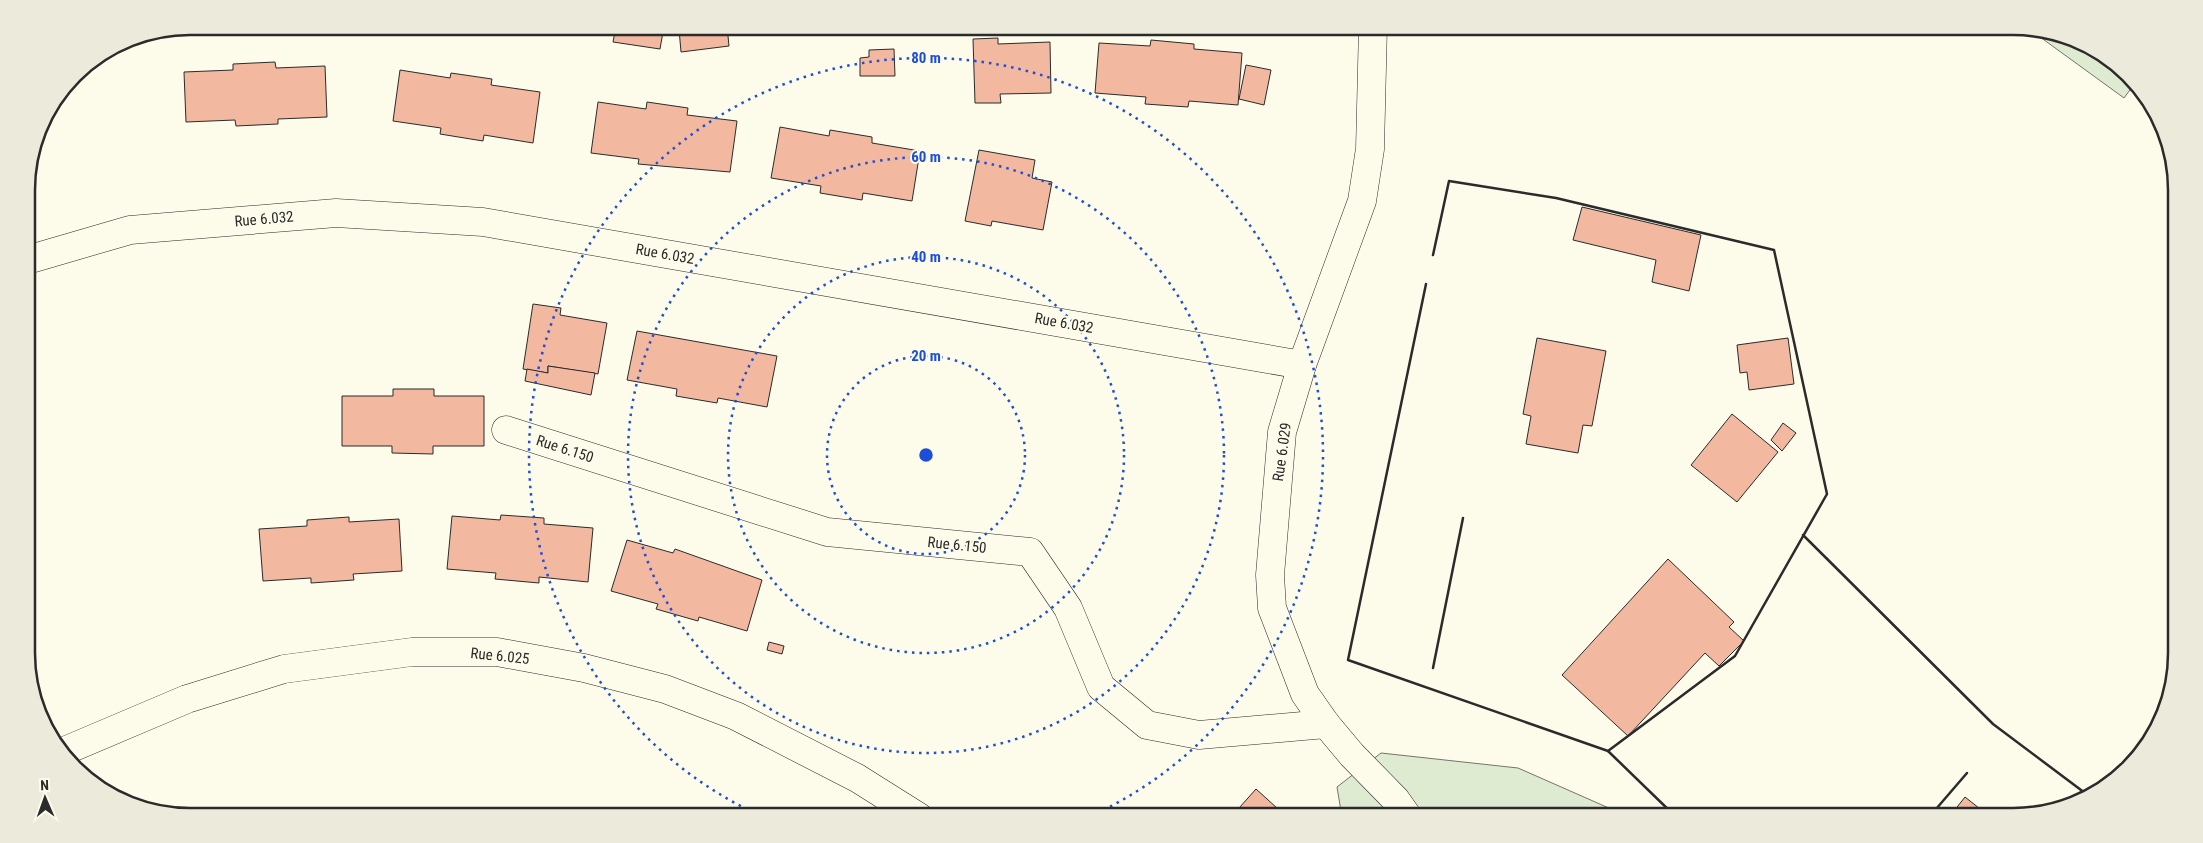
<svg xmlns="http://www.w3.org/2000/svg" width="2203" height="843" viewBox="0 0 2203 843" font-family="'Roboto Condensed',sans-serif">
<style>
.green{fill:#deebd1;stroke:#74746e}
.building{fill:#f2b8a0;stroke:#2b2b2b}
.lines{fill:none;stroke-linecap:round;stroke-linejoin:round}
.minor-casing{stroke:#2b2b2b;stroke-width:29}
.minor{stroke:#fdfbea;stroke-width:28}
.wall{stroke:#2b2b2b;stroke-width:2.5}
.ring{fill:none;stroke:#1d4ed8;stroke-width:2.5;stroke-dasharray:2.5 5}
.labels{text-anchor:middle;stroke-width:4;stroke-linejoin:round;paint-order:stroke}
.street-label{font-size:15px;fill:#2b2b2b;stroke:#fdfbea}
.rim{fill:none;stroke:#2b2b2b;stroke-width:2.5}
.centre{fill:#1d4ed8;stroke:#fdfbea;stroke-width:2.5}
.ring-label{font-size:15px;text-anchor:middle;font-weight:bold;fill:#1d4ed8;stroke:#fdfbea;stroke-width:4;stroke-linejoin:round;paint-order:stroke}
</style>
<rect width="100%" height="100%" fill="#fdfbea"/>
<!-- green -->
<g class="green">
<path d="M 2029,29 C 2081,37 2097,47 2135,83 L 2124,98 Z"/>
<path d="M 1381,753 L 1518,768 L 1627,816 L 1342,817 L 1337,787 Z"/>
</g>
<!-- building -->
<g class="building">
<path d="M 616,26 L 664,26 L 660,49 L 613,42 Z"/>
<path d="M 701,26 L 727,26 L 729,46 L 681,52 L 679,29 Z"/>
<path d="M 998,38 L 998,44 L 1050,42 L 1051,93 L 1000,94 L 1001,103 L 975,103 L 973,39 Z"/>
<path d="M 1151,40 L 1194,44 L 1194,49 L 1242,53 L 1238,105 L 1189,101 L 1188,107 L 1145,104 L 1146,97 L 1095,93 L 1099,43 L 1150,46 Z"/>
<path d="M 894,49 L 895,76 L 860,76 L 860,58 L 869,57 L 869,50 Z"/>
<path d="M 275,62 L 276,68 L 325,66 L 327,117 L 278,119 L 278,124 L 236,126 L 235,120 L 186,122 L 184,72 L 233,70 L 233,64 Z"/>
<path d="M 1246,65 L 1271,70 L 1264,105 L 1239,99 Z"/>
<path d="M 400,70 L 450,78 L 451,73 L 492,79 L 491,85 L 540,92 L 533,143 L 484,135 L 483,141 L 440,134 L 441,128 L 393,121 Z"/>
<path d="M 67,86 L 70,91 L 56,100 Z"/>
<path d="M 598,102 L 646,109 L 647,102 L 688,108 L 687,115 L 737,121 L 730,172 L 638,164 L 639,159 L 591,153 Z"/>
<path d="M 780,127 L 829,136 L 830,130 L 872,137 L 872,143 L 920,151 L 912,201 L 863,193 L 862,200 L 820,193 L 821,186 L 771,178 Z"/>
<path d="M 979,150 L 1035,160 L 1032,178 L 1052,182 L 1043,230 L 992,221 L 991,226 L 965,221 Z"/>
<path d="M 1582,207 L 1701,235 L 1689,291 L 1652,282 L 1656,260 L 1573,240 Z"/>
<path d="M 533,304 L 561,308 L 560,315 L 607,323 L 598,374 L 548,366 L 548,373 L 523,369 Z"/>
<path d="M 637,331 L 777,356 L 767,407 L 718,398 L 717,403 L 676,396 L 677,389 L 627,380 Z"/>
<path d="M 1537,338 L 1606,351 L 1592,426 L 1583,425 L 1578,453 L 1526,444 L 1531,416 L 1523,414 Z"/>
<path d="M 1788,338 L 1794,384 L 1749,390 L 1747,372 L 1740,373 L 1737,345 Z"/>
<path d="M 548,366 L 595,373 L 591,395 L 525,381 L 527,369 L 548,373 Z"/>
<path d="M 393,389 L 434,389 L 434,396 L 484,396 L 484,446 L 433,446 L 433,454 L 392,453 L 392,446 L 342,446 L 342,396 L 393,396 Z"/>
<path d="M 1732,414 L 1778,452 L 1737,502 L 1691,465 Z"/>
<path d="M 1783,423 L 1796,433 L 1782,451 L 1771,440 Z"/>
<path d="M 501,515 L 544,518 L 544,524 L 593,528 L 588,582 L 539,577 L 539,583 L 495,579 L 496,573 L 447,569 L 452,516 L 500,520 Z"/>
<path d="M 349,517 L 349,522 L 399,519 L 402,571 L 353,574 L 354,580 L 311,583 L 311,578 L 263,581 L 259,529 L 307,526 L 307,520 Z"/>
<path d="M 627,540 L 673,553 L 675,549 L 762,580 L 747,631 L 699,617 L 698,621 L 656,609 L 658,604 L 611,591 Z"/>
<path d="M 1668,559 L 1734,622 L 1729,627 L 1744,641 L 1719,666 L 1705,653 L 1628,736 L 1562,675 Z"/>
<path d="M 769,642 L 784,646 L 782,654 L 767,650 Z"/>
<path d="M 1256,789 L 1277,808 L 1273,812 L 1278,817 L 1231,817 Z"/>
<path d="M 1965,797 L 1989,816 L 1950,816 Z"/>
</g>
<g class="lines">
<!-- minor casing -->
<g class="minor-casing">
<g id="minor">
<path d="M 1373,26 L 1370,149 L 1362,201 L 1302,365 L 1282,432 L 1270,575 L 1272,608 L 1305,694 L 1326,724 L 1352,755 L 1396,800 L 1408,817"/>
<path d="M 27,260 L 130,230 L 336,213 L 483,222 L 1302,365"/>
<path d="M 506,430 L 827,532 L 1030,552 L 1068,608 L 1101,687 L 1147,725 L 1199,735 L 1326,724"/>
<path d="M 62,752 L 187,699 L 284,669 L 412,652 L 497,652 L 584,668 L 665,689 L 736,716 L 857,778 L 919,817"/>
</g>
</g>
<!-- minor -->
<use href="#minor" class="minor"/>
<!-- wall -->
<g class="wall">
<path d="M 1433,255 L 1449,181 L 1556,198 L 1774,250 L 1827,494 L 1735,656 L 1608,751"/>
<path d="M 1426,284 L 1348,660 L 1608,751 L 1675,816"/>
<path d="M 1803,535 L 1993,724 L 2089,796"/>
<path d="M 1433,668 L 1463,518"/>
<path d="M 1930,816 L 1967,773"/>
</g>
</g>
<!-- distance rings -->
<g class="ring">
<circle cx="926" cy="455" r="99"/>
<circle cx="926" cy="455" r="198"/>
<circle cx="926" cy="455" r="298"/>
<path d="M761 816A397 397 0 1 1 1091 816"/>
</g>
<g class="labels">
<!-- street labels -->
<g class="street-label">
<text transform="translate(264 219) rotate(-5)" y="5">Rue 6.032</text>
<text transform="translate(665 254) rotate(10)" y="5">Rue 6.032</text>
<text transform="translate(1064 323) rotate(10)" y="5">Rue 6.032</text>
<text transform="translate(565 449) rotate(18)" y="5">Rue 6.150</text>
<text transform="translate(1282 452) rotate(-82)" y="5">Rue 6.029</text>
<text transform="translate(957 545) rotate(6)" y="5">Rue 6.150</text>
<text transform="translate(500 656) rotate(6)" y="5">Rue 6.025</text>
</g>
</g>
<!-- crop -->
<path d="M0 0H2203V843H0ZM190 35H2013A155 155 0 0 1 2168 190V653A155 155 0 0 1 2013 808H190A155 155 0 0 1 35 653V190A155 155 0 0 1 190 35Z" fill="#eceadb" fill-rule="evenodd"/>
<path class="rim" d="M190 35H2013A155 155 0 0 1 2168 190V653A155 155 0 0 1 2013 808H190A155 155 0 0 1 35 653V190A155 155 0 0 1 190 35Z"/>
<circle cx="926" cy="455" r="8" class="centre"/>
<g class="ring-label">
<text x="926" y="63">80 m</text>
<text x="926" y="162">60 m</text>
<text x="926" y="262">40 m</text>
<text x="926" y="361">20 m</text>
</g>
<!-- north arrow -->
<g transform="translate(45 798) rotate(358)" stroke="#fdfbea" stroke-width="4" paint-order="stroke">
<path d="M0-4L9 19L0 12L-9 19Z" fill="#2b2b2b"/>
<text y="-8" font-size="14" font-weight="bold" text-anchor="middle" fill="#2b2b2b">N</text>
</g>
</svg>
